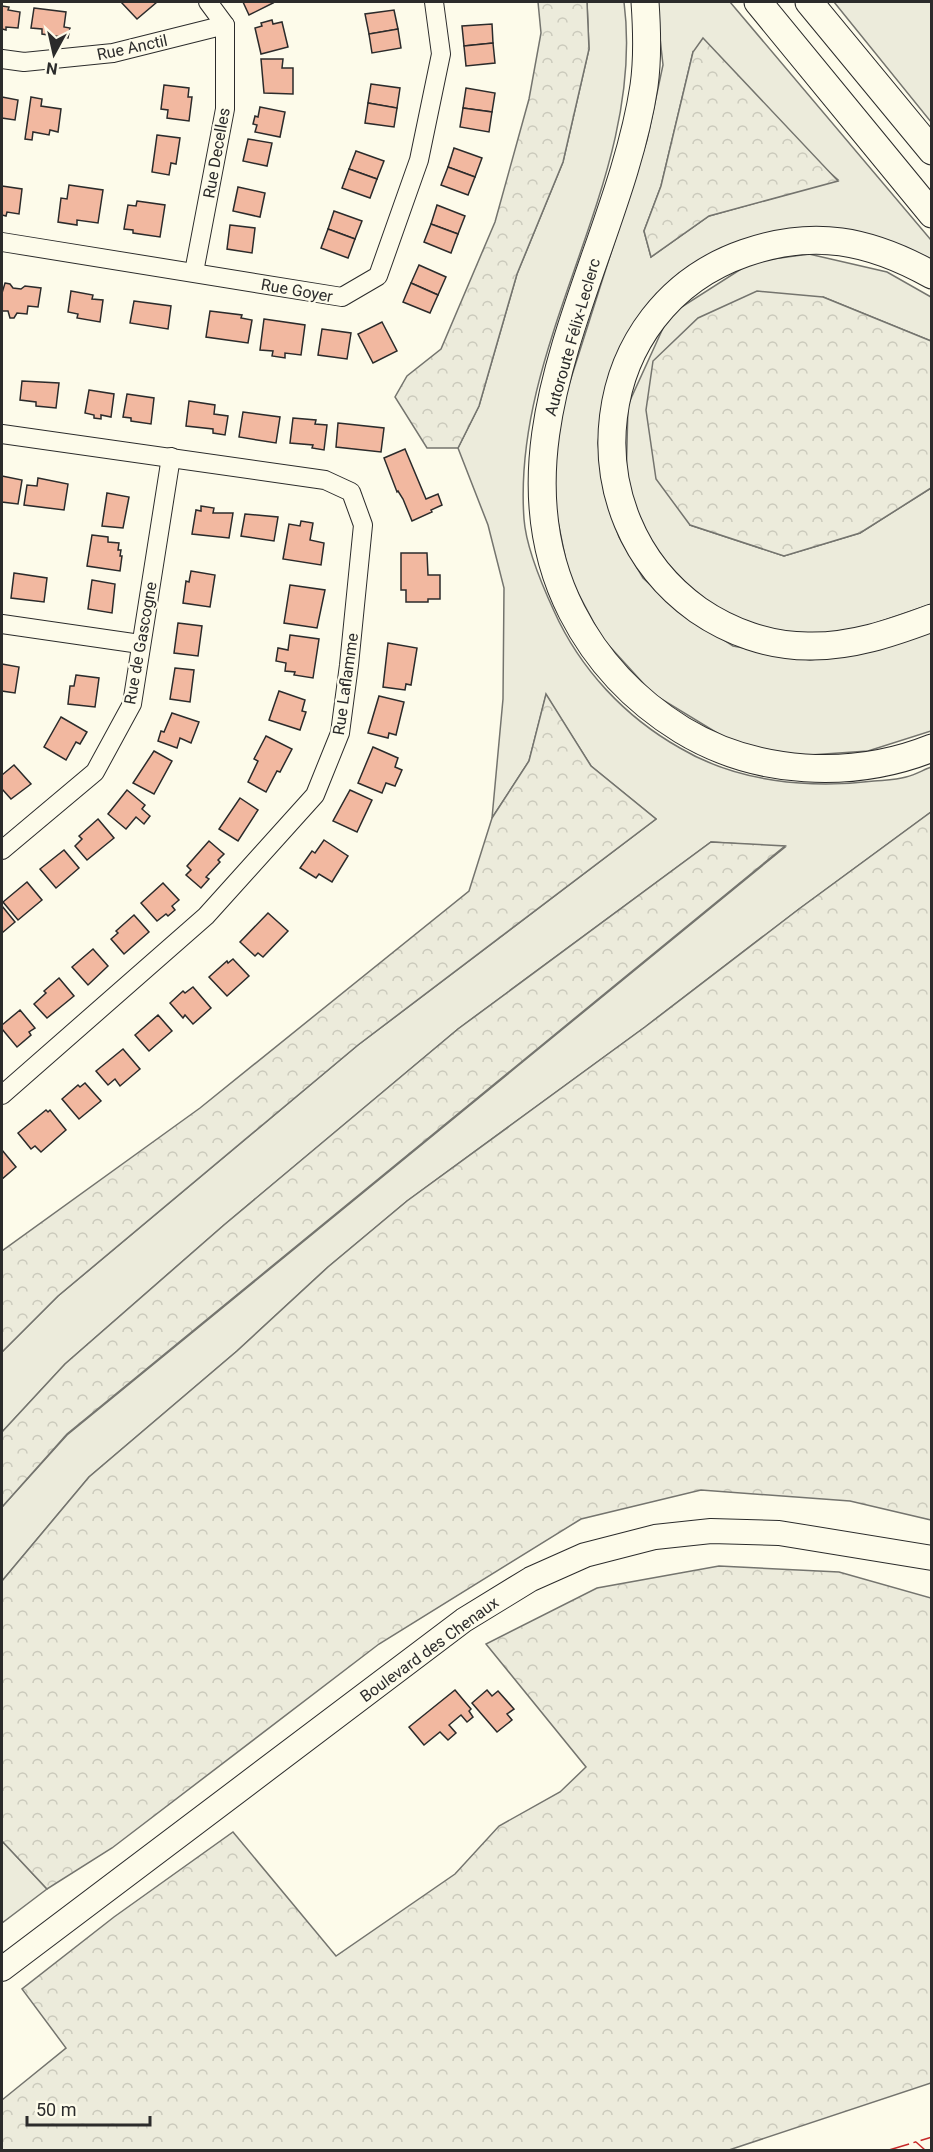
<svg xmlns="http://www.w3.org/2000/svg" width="933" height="2152" viewBox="0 0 933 2152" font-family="Roboto,sans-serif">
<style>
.grass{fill:#ecebdb;stroke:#74746e;stroke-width:1.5;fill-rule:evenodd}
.forest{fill:url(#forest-crowns);stroke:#74746e;stroke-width:1.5}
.building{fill:#f2b8a0;stroke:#2b2b2b;stroke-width:1.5}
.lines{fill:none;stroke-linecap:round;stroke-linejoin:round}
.minor-casing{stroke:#2b2b2b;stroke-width:20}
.major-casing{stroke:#2b2b2b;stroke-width:26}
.highway-casing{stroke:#2b2b2b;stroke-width:29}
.minor{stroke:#fdfbea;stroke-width:18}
.major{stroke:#fdfbea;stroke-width:24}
.highway{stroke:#fdfbea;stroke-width:27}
.power{stroke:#c62828;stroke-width:1.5;stroke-dasharray:21 4.5 3 4.5;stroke-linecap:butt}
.labels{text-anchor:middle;stroke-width:4.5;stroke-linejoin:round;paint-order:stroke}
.street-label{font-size:16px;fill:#2b2b2b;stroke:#fdfbea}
</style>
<defs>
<pattern id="forest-crowns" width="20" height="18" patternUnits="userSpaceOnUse" patternTransform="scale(1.5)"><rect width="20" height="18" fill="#ecebdb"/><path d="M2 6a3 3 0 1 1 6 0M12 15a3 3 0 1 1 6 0" fill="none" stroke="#cbcabc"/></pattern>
</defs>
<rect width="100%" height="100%" fill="#fdfbea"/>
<!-- grass -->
<g class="grass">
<path d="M 587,2 L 624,2 C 647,180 511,340 524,519 C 526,547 542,585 554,611 C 580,669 625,717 680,748 C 737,782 809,789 874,781 C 885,780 896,780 906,777 C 915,775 923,770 931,767 L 931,812 L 799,909 L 645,1027 L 407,1201 L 328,1267 L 237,1351 L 89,1477 L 2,1581 L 2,1507 L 67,1435 L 785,847 L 711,842 L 458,1029 L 224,1225 L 65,1364 L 2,1432 L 2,1352 L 58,1296 L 358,1045 L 656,819 L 591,766 L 546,695 L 529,761 L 492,818 L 503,699 L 504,588 L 488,525 L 458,448 L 479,406 L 517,274 L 563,162 L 589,49 Z"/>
<path d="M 656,2 L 730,2 L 931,240 L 931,262 L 779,231 L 620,351 L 605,396 L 598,443 L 604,492 L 619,537 L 643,578 L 678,610 L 733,646 L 810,660 L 877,650 L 931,632 L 931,731 L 868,751 L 795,756 L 732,742 L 653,694 L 602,638 L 569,576 L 553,497 L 558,419 L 647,140 L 663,65 ZM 693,52 L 838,180 L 709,216 L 651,257 L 644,231 L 661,186 Z"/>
<path d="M 834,2 L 931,2 L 931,122 Z"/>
<path d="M 809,254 L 887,272 L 931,297 L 931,341 L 823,297 L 690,525 L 784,556 L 860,533 L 931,488 L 932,604 L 846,633 L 775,635 L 707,605 L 667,563 L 639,524 L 626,484 L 628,405 L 669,315 L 752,262 Z"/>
<path d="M 2,1841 L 47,1889 L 2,1923 Z"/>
</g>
<!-- forest -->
<g class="forest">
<path d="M 538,2 L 587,2 L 589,49 L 563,162 L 517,274 L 479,406 L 458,448 L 427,448 L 395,397 L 407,376 L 441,349 L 495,222 L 529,99 L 541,33 Z"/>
<path d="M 703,38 L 838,181 L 709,216 L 651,257 L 644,231 L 661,186 L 693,52 Z"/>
<path d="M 757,291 L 823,297 L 931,341 L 931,488 L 860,533 L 784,556 L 690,525 L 656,479 L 646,410 L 653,361 L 698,318 Z"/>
<path d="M 546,694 L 591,766 L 656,819 L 358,1045 L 58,1296 L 2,1352 L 2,1251 L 200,1108 L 469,891 L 492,818 L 529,761 Z"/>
<path d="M 931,812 L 931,1520 L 850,1501 L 701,1490 L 581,1519 L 379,1644 L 112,1848 L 47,1889 L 2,1841 L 2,1581 L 89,1477 L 237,1351 L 328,1267 L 407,1201 L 645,1027 L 799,909 Z"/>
<path d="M 711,842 L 785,846 L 67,1434 L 2,1507 L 2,1432 L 65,1364 L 224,1225 L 458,1029 Z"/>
<path d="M 719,1566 L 839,1572 L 931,1598 L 931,2083 L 729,2150 L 2,2150 L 2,2100 L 66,2048 L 22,1989 L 114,1917 L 233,1832 L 336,1956 L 455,1874 L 499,1826 L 560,1792 L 586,1767 L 486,1644 L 597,1588 Z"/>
</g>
<!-- building -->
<g class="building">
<path d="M 121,2 L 157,2 L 137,19 Z"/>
<path d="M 243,2 L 272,2 L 273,3 L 249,15 Z"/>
<path d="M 2,6 L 9,7 L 8,10 L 20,12 L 18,28 L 6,27 L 6,30 L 2,29 Z"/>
<path d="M 34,8 L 66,12 L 64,27 L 70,28 L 68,38 L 42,34 L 42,29 L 31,28 Z"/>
<path d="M 394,10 L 398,29 L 369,34 L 365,14 Z"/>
<path d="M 272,20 L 273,24 L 282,22 L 288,47 L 261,54 L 255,28 L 262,26 L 261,23 Z"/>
<path d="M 492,24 L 493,43 L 464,46 L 462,26 Z"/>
<path d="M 398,29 L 401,48 L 372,53 L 369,34 Z"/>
<path d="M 493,43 L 495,63 L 466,66 L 464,46 Z"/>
<path d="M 261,59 L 283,59 L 282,68 L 293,68 L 293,94 L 264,93 Z"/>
<path d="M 371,84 L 400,88 L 397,108 L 368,103 Z"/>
<path d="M 164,85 L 189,88 L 188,97 L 192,97 L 189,121 L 167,118 L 168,110 L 161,109 Z"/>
<path d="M 466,88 L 495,93 L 492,112 L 463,108 Z"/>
<path d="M 2,97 L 18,100 L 15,120 L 2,118 Z"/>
<path d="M 31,97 L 42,99 L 41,106 L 61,109 L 58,132 L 50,130 L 49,135 L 33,132 L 32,140 L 25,139 Z"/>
<path d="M 368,103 L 397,108 L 394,127 L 365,123 Z"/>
<path d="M 260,107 L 285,112 L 280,137 L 255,132 L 257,125 L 253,124 L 255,116 L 258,117 Z"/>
<path d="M 463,108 L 492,112 L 489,132 L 460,127 Z"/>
<path d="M 157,135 L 180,138 L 176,164 L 171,163 L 169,175 L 152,172 Z"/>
<path d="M 248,139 L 272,143 L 267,166 L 243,161 Z"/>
<path d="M 454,148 L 482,158 L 475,177 L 448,167 Z"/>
<path d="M 356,151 L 384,161 L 377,179 L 349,169 Z"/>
<path d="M 448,167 L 475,177 L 468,195 L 441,185 Z"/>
<path d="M 349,169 L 377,179 L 370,198 L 342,188 Z"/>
<path d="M 69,185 L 103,190 L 98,223 L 77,220 L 77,225 L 58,222 L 61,198 L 67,199 Z"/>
<path d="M 2,186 L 22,189 L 19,214 L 7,212 L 6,216 L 2,215 Z"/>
<path d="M 238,187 L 265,193 L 260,217 L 233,211 Z"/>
<path d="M 137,201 L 165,205 L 160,237 L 133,233 L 133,230 L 124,229 L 128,205 L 136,206 Z"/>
<path d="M 437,205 L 465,216 L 458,234 L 431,224 Z"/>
<path d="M 334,211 L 362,221 L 355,239 L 328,229 Z"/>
<path d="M 431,224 L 458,234 L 451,253 L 424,242 Z"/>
<path d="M 230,225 L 255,228 L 252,253 L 227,249 Z"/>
<path d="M 328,229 L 355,239 L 348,258 L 321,248 Z"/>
<path d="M 419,265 L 446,277 L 438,295 L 411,283 Z"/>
<path d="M 5,283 L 10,284 L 13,288 L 21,289 L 25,286 L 41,288 L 38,307 L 28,306 L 27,314 L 17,313 L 14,318 L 10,318 L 8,311 L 2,311 L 2,293 Z"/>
<path d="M 411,283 L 438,295 L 430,313 L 403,302 Z"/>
<path d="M 71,291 L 93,295 L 92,299 L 103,300 L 100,322 L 77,318 L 78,314 L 68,312 Z"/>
<path d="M 134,301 L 171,306 L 168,329 L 130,323 Z"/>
<path d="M 210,311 L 242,315 L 241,318 L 252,320 L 248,343 L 206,337 Z"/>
<path d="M 264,319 L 305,325 L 301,355 L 285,353 L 285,358 L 272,356 L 273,351 L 260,350 Z"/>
<path d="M 382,322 L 397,351 L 373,363 L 358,334 Z"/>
<path d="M 322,329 L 351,333 L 347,359 L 318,355 Z"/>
<path d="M 22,381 L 59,383 L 56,408 L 36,406 L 36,402 L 20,400 Z"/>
<path d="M 89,390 L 114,394 L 111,417 L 101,415 L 101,419 L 94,418 L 94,415 L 85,413 Z"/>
<path d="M 127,394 L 154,398 L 151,424 L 131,421 L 131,418 L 123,417 Z"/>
<path d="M 189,401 L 215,405 L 214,414 L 228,416 L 225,435 L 213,433 L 213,429 L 186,426 Z"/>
<path d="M 243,412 L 280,417 L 276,443 L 239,437 Z"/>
<path d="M 293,418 L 316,420 L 315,424 L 327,425 L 324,450 L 312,448 L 313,445 L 290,443 Z"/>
<path d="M 338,423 L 384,428 L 381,452 L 336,447 Z"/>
<path d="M 405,449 L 426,499 L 438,494 L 442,505 L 431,510 L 432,512 L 412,521 L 403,499 L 398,491 L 397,492 L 384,458 Z"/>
<path d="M 2,476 L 22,480 L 18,504 L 2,502 Z"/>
<path d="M 38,478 L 68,484 L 64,510 L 24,505 L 27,485 L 37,486 Z"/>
<path d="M 107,493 L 129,497 L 123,528 L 102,526 Z"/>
<path d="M 201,506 L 214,508 L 213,513 L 233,513 L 229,538 L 192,534 L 196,510 L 201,511 Z"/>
<path d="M 245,514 L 278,517 L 274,541 L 241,536 Z"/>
<path d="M 301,521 L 313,523 L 310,540 L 324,543 L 321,565 L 283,559 L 289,524 L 300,526 Z"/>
<path d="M 92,535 L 108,537 L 108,542 L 119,543 L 118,550 L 121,550 L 120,556 L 122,556 L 120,571 L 87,566 Z"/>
<path d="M 401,553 L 427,553 L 428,575 L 440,575 L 440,599 L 428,599 L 428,602 L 406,602 L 406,590 L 401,590 Z"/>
<path d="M 191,571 L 215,575 L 210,607 L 183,603 L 186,581 L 189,582 Z"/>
<path d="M 14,573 L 47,578 L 44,602 L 11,598 Z"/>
<path d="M 92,580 L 115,584 L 112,613 L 88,609 Z"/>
<path d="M 290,585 L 325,590 L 317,628 L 284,623 Z"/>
<path d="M 178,623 L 202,626 L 198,656 L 174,653 Z"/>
<path d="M 290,635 L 319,639 L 313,678 L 294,675 L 295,672 L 285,671 L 286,663 L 276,661 L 278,648 L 288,650 Z"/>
<path d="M 388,643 L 417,648 L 411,685 L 406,684 L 405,690 L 383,687 Z"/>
<path d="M 2,664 L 19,667 L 15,693 L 2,691 Z"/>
<path d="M 175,668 L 194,670 L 190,702 L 170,699 Z"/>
<path d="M 76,675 L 99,678 L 95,707 L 68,704 L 70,686 L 74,686 Z"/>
<path d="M 279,691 L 305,700 L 302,711 L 306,712 L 300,730 L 269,720 Z"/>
<path d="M 379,696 L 404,702 L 396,735 L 389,733 L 388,738 L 368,733 Z"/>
<path d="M 172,713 L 199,722 L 191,743 L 180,738 L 177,748 L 158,741 L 161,731 L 164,732 Z"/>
<path d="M 61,717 L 87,732 L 80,744 L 76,742 L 66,760 L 44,747 Z"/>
<path d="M 266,736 L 292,749 L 280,772 L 277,771 L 266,792 L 248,782 L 258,761 L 254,759 Z"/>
<path d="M 373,747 L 398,758 L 395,767 L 402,770 L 395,786 L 386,783 L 382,793 L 358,783 Z"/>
<path d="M 154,751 L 172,761 L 154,794 L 133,783 Z"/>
<path d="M 14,765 L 31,784 L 11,799 L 2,789 L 2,775 Z"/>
<path d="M 127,790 L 145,805 L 142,809 L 150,816 L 144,824 L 136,817 L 126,829 L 108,814 Z"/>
<path d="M 350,790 L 372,800 L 357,832 L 333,821 Z"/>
<path d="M 240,798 L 258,810 L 238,841 L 219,829 Z"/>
<path d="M 98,819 L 114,838 L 87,860 L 75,846 L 82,839 L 79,836 Z"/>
<path d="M 324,840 L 348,856 L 332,882 L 319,874 L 316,878 L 300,868 L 312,851 L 315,853 Z"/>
<path d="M 209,841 L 224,854 L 218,860 L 220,862 L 206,877 L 209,879 L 201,888 L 186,875 L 191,870 L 187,866 Z"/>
<path d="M 64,850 L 79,868 L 56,888 L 40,869 Z"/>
<path d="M 27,882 L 42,900 L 18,920 L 3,902 Z"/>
<path d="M 163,883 L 179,900 L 172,906 L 175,910 L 168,916 L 166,914 L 157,921 L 141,903 Z"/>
<path d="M 2,906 L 15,922 L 2,933 Z"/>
<path d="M 268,913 L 288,931 L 263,957 L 258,953 L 255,956 L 240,942 Z"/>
<path d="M 134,915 L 149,932 L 124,954 L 111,939 L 118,933 L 116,931 Z"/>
<path d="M 93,949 L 108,966 L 88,985 L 72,967 Z"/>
<path d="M 233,959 L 249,976 L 227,996 L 209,977 L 227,961 L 228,963 Z"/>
<path d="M 59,978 L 74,996 L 47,1018 L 34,1004 L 46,993 L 44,991 Z"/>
<path d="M 193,987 L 211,1008 L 193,1024 L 185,1015 L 183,1018 L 170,1003 L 183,991 L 185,993 Z"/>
<path d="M 20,1010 L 35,1028 L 29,1032 L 31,1035 L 17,1047 L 2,1029 L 2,1025 Z"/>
<path d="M 158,1015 L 172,1031 L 149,1051 L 135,1035 Z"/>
<path d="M 123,1049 L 140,1069 L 120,1086 L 115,1079 L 108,1085 L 96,1071 Z"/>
<path d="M 85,1083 L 101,1101 L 79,1119 L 62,1099 L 78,1085 L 80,1087 Z"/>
<path d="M 46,1110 L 48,1112 L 50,1110 L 66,1130 L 41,1152 L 35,1146 L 31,1149 L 18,1133 Z"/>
<path d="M 2,1150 L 16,1167 L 2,1179 Z"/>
<path d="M 455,1690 L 471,1709 L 469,1711 L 473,1717 L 467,1722 L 461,1715 L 449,1725 L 456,1733 L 448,1740 L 440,1732 L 424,1745 L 409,1727 Z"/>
<path d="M 487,1690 L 492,1696 L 498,1691 L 514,1709 L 507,1714 L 512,1720 L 497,1732 L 472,1703 Z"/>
</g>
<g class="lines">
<!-- minor casing -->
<g class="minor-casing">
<g id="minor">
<path d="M 2,59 L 24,62 L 113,53 L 225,25"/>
<path d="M 2,242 L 342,297 L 378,276 L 419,160 L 441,54 L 434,2"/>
<path d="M 194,272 L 225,109 L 225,25 L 208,2"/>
<path d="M 2,434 L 325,480 L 351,492 L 363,525 L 349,665 L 340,733 L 315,795 L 206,916 L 2,1095"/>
<path d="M 2,624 L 140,644"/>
<path d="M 2,850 L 95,772 L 132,704 L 171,457"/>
</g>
</g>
<!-- major casing -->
<g class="major-casing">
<path id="major" d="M 2,1969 L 464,1620 L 531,1579 L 585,1555 L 655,1537 L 711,1531 L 779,1533 L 932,1558"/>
</g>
<!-- highway casing -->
<g class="highway-casing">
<g id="highway">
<path d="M 645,2 C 647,30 648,58 644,86 C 618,258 483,438 572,612 C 597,661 635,701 682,730 C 756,775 852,780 932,748"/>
<path d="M 758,2 L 932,214"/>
<path d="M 809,2 L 932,151"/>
<path d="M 932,275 C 869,240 814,229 745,253 C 589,307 566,516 698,610 C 730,632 769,646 808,646 C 851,647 892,633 932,618"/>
</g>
</g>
<!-- minor -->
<use href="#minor" class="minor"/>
<!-- major -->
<use href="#major" class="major"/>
<!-- highway -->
<use href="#highway" class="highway"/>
<!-- power -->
<g class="power">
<path d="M 916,2142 L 925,2150"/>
<path d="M 889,2150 L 932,2137"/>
</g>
</g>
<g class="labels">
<!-- street labels -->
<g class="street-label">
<text transform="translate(132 47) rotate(-12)" y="6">Rue Anctil</text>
<text transform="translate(216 153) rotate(-80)" y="6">Rue Decelles</text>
<text transform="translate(297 290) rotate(10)" y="6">Rue Goyer</text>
<text transform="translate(572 337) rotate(-74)" y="6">Autoroute Félix-Leclerc</text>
<text transform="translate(140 643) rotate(-80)" y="6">Rue de Gascogne</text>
<text transform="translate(345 684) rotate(-82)" y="6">Rue Laflamme</text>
<text transform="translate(429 1649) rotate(-36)" y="6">Boulevard des Chenaux</text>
</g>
</g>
<!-- border -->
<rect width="933" height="2152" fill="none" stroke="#2b2b2b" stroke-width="6"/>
<!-- north arrow -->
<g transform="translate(54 54) rotate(188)" stroke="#fdfbea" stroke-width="4.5" paint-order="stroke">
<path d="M0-4.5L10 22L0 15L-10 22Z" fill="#2b2b2b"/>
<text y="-9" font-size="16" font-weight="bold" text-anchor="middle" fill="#2b2b2b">N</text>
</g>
<!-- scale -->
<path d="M27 2116v9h123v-9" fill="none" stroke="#2b2b2b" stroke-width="3"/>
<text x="36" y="2116" font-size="18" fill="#2b2b2b" stroke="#fdfbea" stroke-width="4.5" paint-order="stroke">50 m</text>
</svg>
